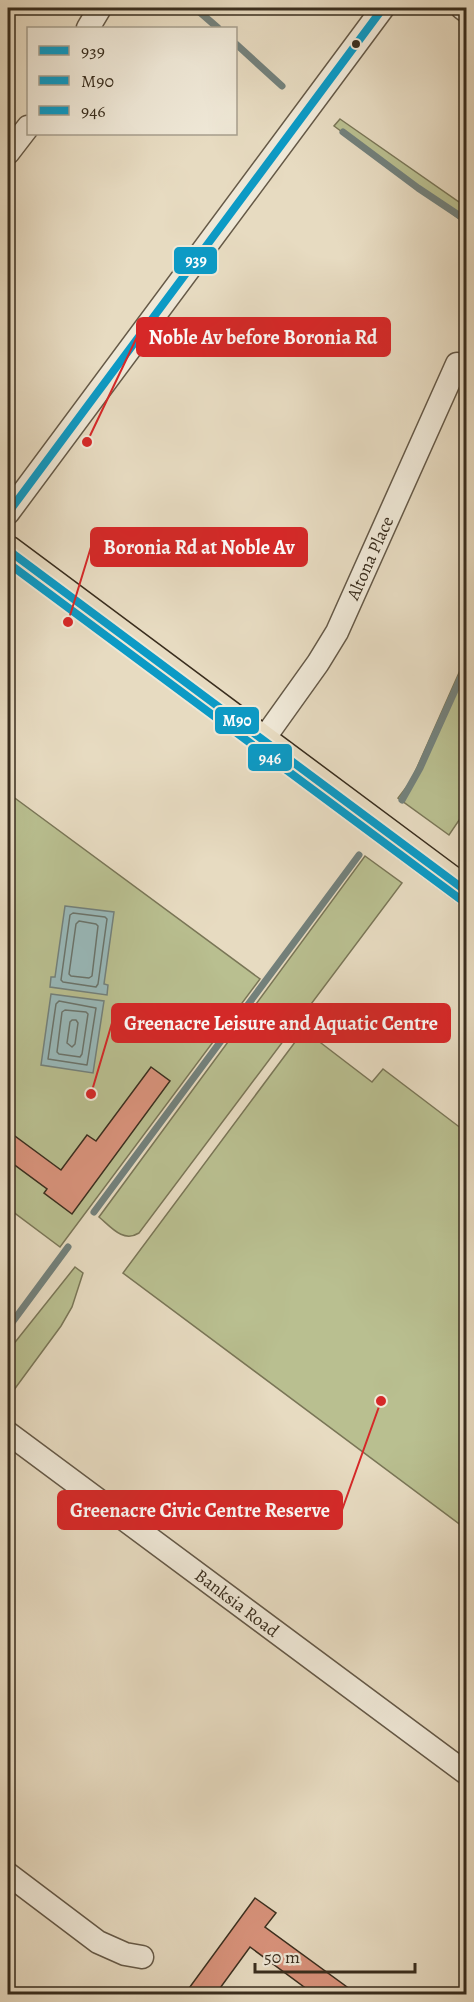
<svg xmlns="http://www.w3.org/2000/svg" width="474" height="2002" viewBox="0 0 474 2002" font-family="Alegreya,serif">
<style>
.green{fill:#b9bf90;stroke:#7a7657;stroke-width:1.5}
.water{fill:#99b9ba;stroke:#73817c;stroke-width:1.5}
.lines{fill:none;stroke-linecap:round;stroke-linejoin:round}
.shore{stroke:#6a746c;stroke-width:1.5}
.stream{stroke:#73817c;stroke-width:7}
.building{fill:#d9937c;stroke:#3a2e1e;stroke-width:1.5}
.minor-casing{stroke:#655947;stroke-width:25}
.major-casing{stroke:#3a2e1e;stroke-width:31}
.minor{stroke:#efe8d7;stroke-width:22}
.major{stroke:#e7dbc1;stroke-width:28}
.bus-1-casing{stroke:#efe8d7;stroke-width:12}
.bus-2-casing{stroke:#efe8d7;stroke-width:12}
.bus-3-casing{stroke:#efe8d7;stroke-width:12}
.bus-1{stroke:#0c9ac5;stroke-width:8}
.bus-2{stroke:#0c9ac5;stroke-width:8}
.bus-3{stroke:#0c9ac5;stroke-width:8}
.bus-dot{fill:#3a2e1e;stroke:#efe8d7;stroke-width:2}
.labels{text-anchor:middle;stroke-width:6;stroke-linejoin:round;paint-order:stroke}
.street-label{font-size:18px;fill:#3a2e1e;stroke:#efe8d7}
.leader{fill:none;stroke:#d62828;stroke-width:2}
.callout-dot{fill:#d62828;stroke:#efe8d7;stroke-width:2}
.callout{fill:#d62828;stroke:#d62828;stroke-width:2}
.callout-label{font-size:20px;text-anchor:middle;font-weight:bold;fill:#fff}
.line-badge{stroke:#efe8d7;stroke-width:2}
.badge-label{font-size:16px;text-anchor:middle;font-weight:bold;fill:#fff}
</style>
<rect width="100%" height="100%" fill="#e7dbc1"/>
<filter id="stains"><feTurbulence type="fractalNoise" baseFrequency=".00333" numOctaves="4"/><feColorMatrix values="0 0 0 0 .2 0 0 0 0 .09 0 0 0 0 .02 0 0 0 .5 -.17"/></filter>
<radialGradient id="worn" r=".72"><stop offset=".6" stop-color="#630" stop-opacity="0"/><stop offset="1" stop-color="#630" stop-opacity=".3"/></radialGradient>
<!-- green -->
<g class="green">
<path d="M 340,119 L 466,207 L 466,224 L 334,126 Z"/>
<path d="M 466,657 L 466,810 L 449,835 L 398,798 L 411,781 Z"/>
<path d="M 8,793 L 260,979 L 60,1247 L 8,1208 Z"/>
<path d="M 365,856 L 402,883 L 139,1233 C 123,1243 111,1227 99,1217 Z"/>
<path d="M 304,1030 L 372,1082 L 383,1069 L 466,1132 L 466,1529 L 123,1273 Z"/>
<path d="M 75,1267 L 83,1273 L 72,1307 L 61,1326 L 8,1398 L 8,1351 Z"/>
</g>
<!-- water -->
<g class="water">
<path d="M 65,906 L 114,912 L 104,984 L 108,985 L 107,995 L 50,987 L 51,977 L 55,977 Z"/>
<path d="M 51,994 L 104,1001 L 93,1073 L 41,1065 Z"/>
</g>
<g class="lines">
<!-- shore -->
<g class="shore">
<path d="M 73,913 L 105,917 L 107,919 L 98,984 L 96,987 L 63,982 L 61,980 L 70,915 Z"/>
<path d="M 79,921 L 96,924 L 98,926 L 92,976 L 89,978 L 71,976 L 69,974 L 76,924 Z"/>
<path d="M 59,1001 L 96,1008 L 87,1065 L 48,1059 L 56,1004 Z"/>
<path d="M 65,1010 L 86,1012 L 88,1014 L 82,1054 L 80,1057 L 59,1054 L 57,1052 L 62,1012 Z"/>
<path d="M 72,1020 L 76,1020 L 78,1023 L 75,1044 L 72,1047 L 67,1043 L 70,1022 Z"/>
</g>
<!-- stream -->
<g class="stream">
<path d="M 195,8 L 218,28"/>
<path d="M 236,44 L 282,86"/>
<path d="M 343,132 L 418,188 L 466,220"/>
<path d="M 402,800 L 420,768 L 466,666"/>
<path d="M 94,1212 L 359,855"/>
<path d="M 8,1328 L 68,1247"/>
</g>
</g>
<!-- building -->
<g class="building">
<path d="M 151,1067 L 170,1081 L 72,1214 L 44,1193 L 47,1189 L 8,1160 L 8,1131 L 61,1170 L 87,1135 L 96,1141 Z"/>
<path d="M 255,1898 L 276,1913 L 265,1927 L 358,1995 L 315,1995 L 250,1947 L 215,1995 L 184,1995 Z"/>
</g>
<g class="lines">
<!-- minor casing -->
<g class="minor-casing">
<g id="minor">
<path d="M 462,8 L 466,11"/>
<path d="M 88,28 L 100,8"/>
<path d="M 8,153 L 28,127"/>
<path d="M 8,513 L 383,8"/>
<path d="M 263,740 L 318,663 L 337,632 L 457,364"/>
<path d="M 8,1433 L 466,1773"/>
<path d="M 8,1874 L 98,1942 L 125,1954 L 142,1957"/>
</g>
</g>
<!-- major casing -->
<g class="major-casing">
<path id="major" d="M 8,550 L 466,891"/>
</g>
<!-- minor -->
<use href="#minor" class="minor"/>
<!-- major -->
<use href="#major" class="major"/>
<!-- bus-1 casing -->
<g class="bus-1-casing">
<path id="bus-1" d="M 8,513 L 383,8"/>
</g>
<!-- bus-2 casing -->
<g class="bus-2-casing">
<path id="bus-2" d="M 8,550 L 466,891"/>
</g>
<!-- bus-3 casing -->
<g class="bus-3-casing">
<path id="bus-3" d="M 8,563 L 460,899"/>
</g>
<!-- bus-1 -->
<use href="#bus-1" class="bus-1"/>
<!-- bus-2 -->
<use href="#bus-2" class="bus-2"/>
<!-- bus-3 -->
<use href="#bus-3" class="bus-3"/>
</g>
<!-- markers -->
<circle class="bus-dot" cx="356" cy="44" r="5"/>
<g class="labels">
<!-- street labels -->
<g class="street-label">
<text transform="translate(370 558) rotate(-66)" y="6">Altona Place</text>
<text transform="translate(237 1603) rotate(37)" y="6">Banksia Road</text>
</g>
</g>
<!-- callouts -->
<path class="leader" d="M87 442L137 337M68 622L91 547M91 1094L112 1023M381 1401L342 1510"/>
<g class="callout-dot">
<circle cx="87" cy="442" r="6"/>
<circle cx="68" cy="622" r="6"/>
<circle cx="91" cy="1094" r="6"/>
<circle cx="381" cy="1401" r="6"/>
</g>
<g class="callout">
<rect x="137" y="318" width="253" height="38" rx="6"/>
<rect x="91" y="528" width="216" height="38" rx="6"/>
<rect x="112" y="1004" width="338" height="38" rx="6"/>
<rect x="58" y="1491" width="284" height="38" rx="6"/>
</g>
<g class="callout-label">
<text x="263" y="344">Noble Av before Boronia Rd</text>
<text x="199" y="554">Boronia Rd at Noble Av</text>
<text x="281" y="1030">Greenacre Leisure and Aquatic Centre</text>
<text x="200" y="1517">Greenacre Civic Centre Reserve</text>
</g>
<g class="line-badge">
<rect x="173" y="246" width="45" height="29" rx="6" fill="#0c9ac5"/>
<rect x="214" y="706" width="46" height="29" rx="6" fill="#0c9ac5"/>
<rect x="247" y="743" width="46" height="29" rx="6" fill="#0c9ac5"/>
</g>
<g class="badge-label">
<text x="196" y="266">939</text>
<text x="237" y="726">M90</text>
<text x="270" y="764">946</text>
</g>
<!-- margin -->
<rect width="474" height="2002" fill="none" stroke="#e7dbc1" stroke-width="30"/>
<rect x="9" y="9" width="456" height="1984" fill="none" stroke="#3a2e1e" stroke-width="3"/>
<rect x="15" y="15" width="444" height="1972" fill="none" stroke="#3a2e1e" stroke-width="1.5"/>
<!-- legend -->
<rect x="27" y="27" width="210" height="108" fill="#efe8d7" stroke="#a79e8d" stroke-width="1.5"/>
<rect x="39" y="46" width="30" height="9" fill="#0c9ac5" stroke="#a79e8d" stroke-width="1.5"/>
<text x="81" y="57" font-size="18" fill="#3a2e1e">939</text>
<rect x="39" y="76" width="30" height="9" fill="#0c9ac5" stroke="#a79e8d" stroke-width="1.5"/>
<text x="81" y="87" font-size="18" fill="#3a2e1e">M90</text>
<rect x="39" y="106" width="30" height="9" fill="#0c9ac5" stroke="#a79e8d" stroke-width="1.5"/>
<text x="81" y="117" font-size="18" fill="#3a2e1e">946</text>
<!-- scale -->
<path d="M255 1963v9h160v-9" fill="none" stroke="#3a2e1e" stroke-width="3"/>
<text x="264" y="1963" font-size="18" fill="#3a2e1e" stroke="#efe8d7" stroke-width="4.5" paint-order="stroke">50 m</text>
<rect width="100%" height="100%" filter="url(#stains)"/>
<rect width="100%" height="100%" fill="url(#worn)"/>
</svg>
